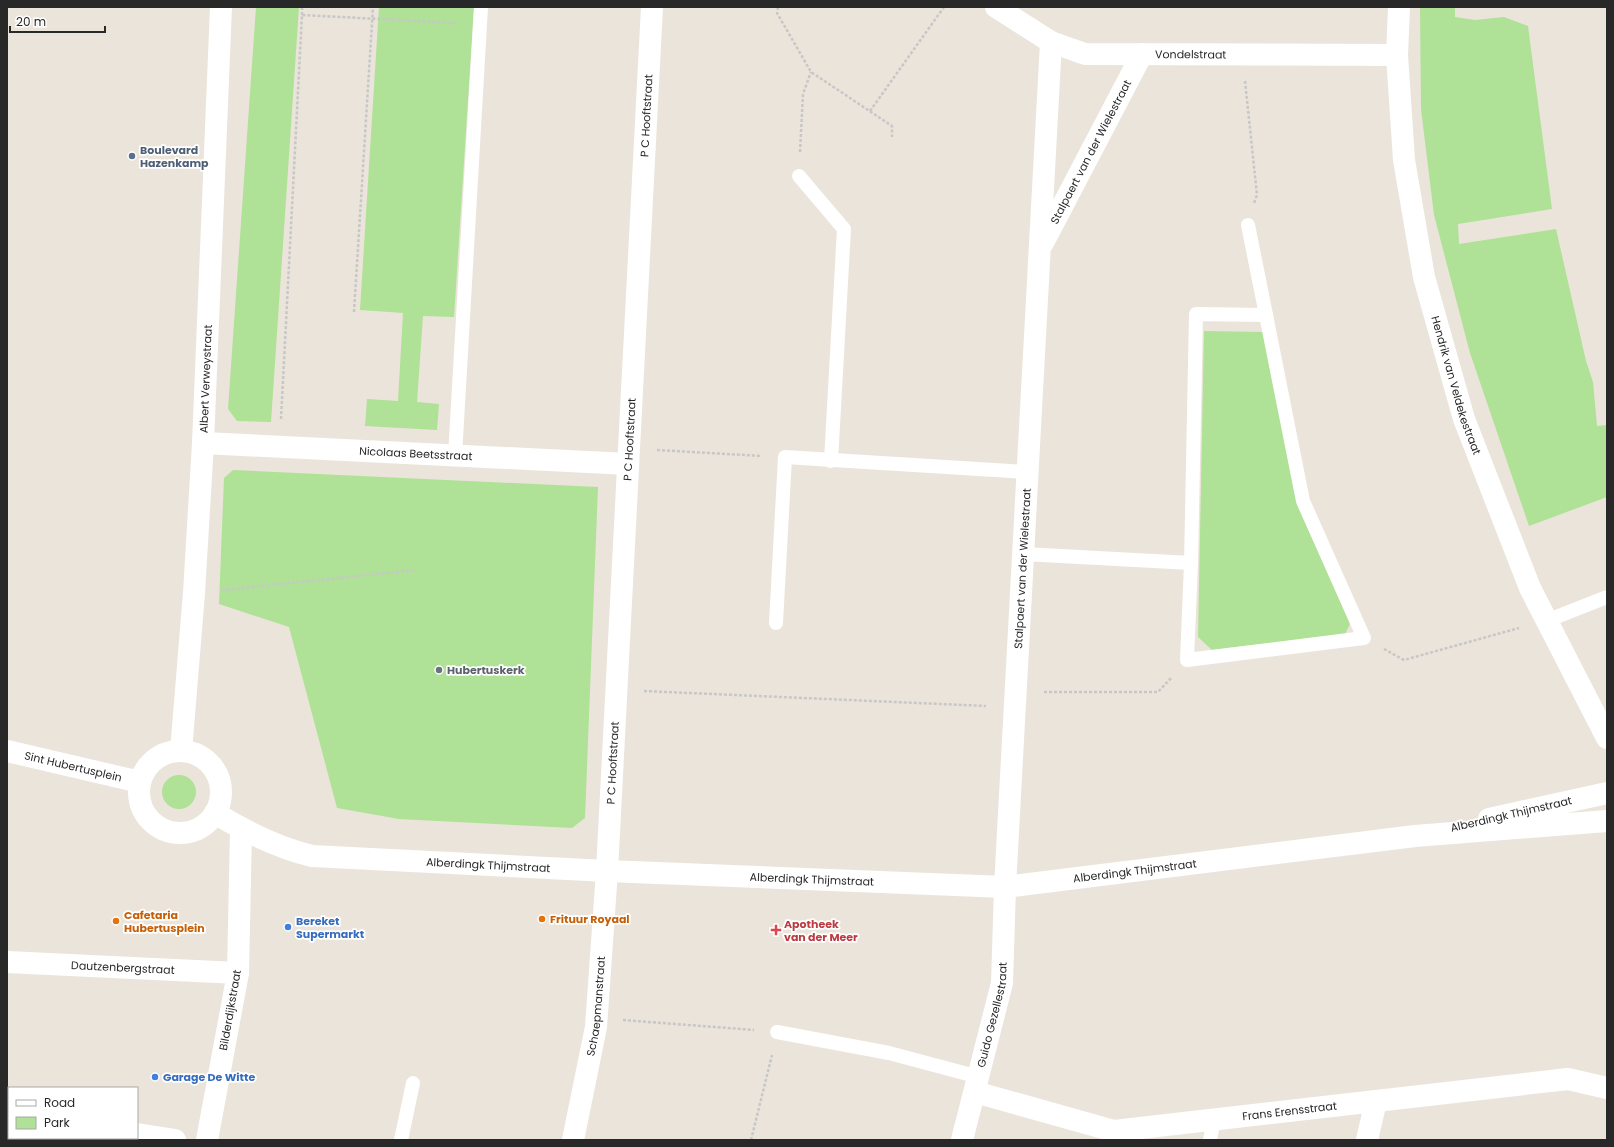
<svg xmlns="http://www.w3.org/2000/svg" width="1614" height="1147" viewBox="0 0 1614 1147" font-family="Poppins,sans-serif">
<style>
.green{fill:#afe196}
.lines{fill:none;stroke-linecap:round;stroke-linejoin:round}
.path{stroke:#c7c7c7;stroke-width:2.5;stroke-dasharray:3 2;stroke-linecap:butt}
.service{stroke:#fff;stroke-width:14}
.pedestrian{stroke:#fff;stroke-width:22}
.minor{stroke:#fff;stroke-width:22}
.service-dot{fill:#5c6f8a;stroke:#fff;stroke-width:1.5}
.worship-dot{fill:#6b7280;stroke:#fff;stroke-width:1.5}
.food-dot{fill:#e8710a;stroke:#fff;stroke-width:1.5}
.shop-dot{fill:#3f7fe0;stroke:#fff;stroke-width:1.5}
.health-dot{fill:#e0444e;stroke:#fff;stroke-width:1.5}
.labels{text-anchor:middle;stroke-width:3.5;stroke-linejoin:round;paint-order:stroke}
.street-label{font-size:11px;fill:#282828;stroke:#fff}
.service-label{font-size:11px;font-weight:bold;fill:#4e5e75;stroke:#fff;text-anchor:start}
.worship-label{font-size:11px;font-weight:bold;fill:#5b616d;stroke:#fff;text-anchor:start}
.food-label{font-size:11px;font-weight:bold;fill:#c56008;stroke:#fff;text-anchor:start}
.shop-label{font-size:11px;font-weight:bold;fill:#366cbe;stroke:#fff;text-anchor:start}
.health-label{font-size:11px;font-weight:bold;fill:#be3a42;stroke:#fff;text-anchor:start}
</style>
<rect width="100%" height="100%" fill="#ebe4da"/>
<!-- green -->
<g class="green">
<path d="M 256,7 L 299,7 L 271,422 L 237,421 L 228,409 Z"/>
<path d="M 379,7 L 474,7 L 454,317 L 423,316 L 417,402 L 439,404 L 437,430 L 365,426 L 367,399 L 398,401 L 403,313 L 360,310 Z"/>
<path d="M 1420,7 L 1455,7 L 1455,17 L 1475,20 L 1504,17 L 1528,26 L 1552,209 L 1458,224 L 1459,244 L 1556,229 L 1586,361 L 1593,382 L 1597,426 L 1607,425 L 1607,497 L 1529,526 L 1470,353 L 1434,215 L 1421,109 Z"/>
<path d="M 1204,331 L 1263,332 L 1297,503 L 1350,624 L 1345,634 L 1212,650 L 1198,637 Z"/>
<path d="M 233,470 L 598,487 L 585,818 L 572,828 L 399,819 L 337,808 L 289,627 L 219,604 L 224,478 Z"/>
<circle cx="179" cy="792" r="17"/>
</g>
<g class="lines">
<!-- path -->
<g class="path">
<path d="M 778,7 L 777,13 L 811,72 L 892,126 L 892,137"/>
<path d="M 302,15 L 302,7"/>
<path d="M 1245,81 L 1257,195 L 1254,203"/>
<path d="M 870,111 L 944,7"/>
<path d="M 800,152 L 803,94 L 811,72"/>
<path d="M 354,312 L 373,7"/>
<path d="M 281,419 L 302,15 L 456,23"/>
<path d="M 657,450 L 762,456"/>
<path d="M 222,590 L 416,570"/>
<path d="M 1384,649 L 1404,660 L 1519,628"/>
<path d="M 644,691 L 986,706"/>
<path d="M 1044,692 L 1158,692 L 1172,677"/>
<path d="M 623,1020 L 754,1030"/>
<path d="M 29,1140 L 29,1138"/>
<path d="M 751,1140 L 772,1055"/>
</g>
<!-- service -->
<g class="service">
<path d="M 799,176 L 844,229 L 831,461"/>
<path d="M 1248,225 L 1266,315"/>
<path d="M 455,456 L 481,7"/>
<path d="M 1023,554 L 1191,563 L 1187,660 L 1364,638 L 1303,501 L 1266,315 L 1196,314 L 1191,563"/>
<path d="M 1546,621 L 1607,597"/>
<path d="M 776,623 L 785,457 L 1027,472"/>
<path d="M 777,1032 L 889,1053 L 979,1077"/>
<path d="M 401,1140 L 413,1083"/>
<path d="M 1210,1140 L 1214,1119"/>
</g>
<!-- pedestrian -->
<path class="pedestrian" d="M 238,973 L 241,830"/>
<!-- minor -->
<g class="minor">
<path id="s1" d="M 996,7 L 1051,42 L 1085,54 L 1397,55"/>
<path id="s2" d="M 1399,7 L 1397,55 L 1404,160 L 1424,277 L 1464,419 L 1530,588 L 1607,738"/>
<path id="s3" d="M 1043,243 L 1142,54"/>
<path id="s4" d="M 203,443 L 628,464"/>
<path id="s5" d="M 7,751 L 140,782"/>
<path id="s6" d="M 181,751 L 194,593 L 203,443 L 221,7"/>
<circle cx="180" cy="792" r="41"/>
<path id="s7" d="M 215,813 C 246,832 277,848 312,856 L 607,871 L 1005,887 L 1415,836 L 1607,821"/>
<path d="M 1489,819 L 1607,793"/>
<path id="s8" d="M 7,962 L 238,973 L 207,1140"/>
<path id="s9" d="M 975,1092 L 1114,1131 L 1568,1079 L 1607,1088"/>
<path d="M 7,1112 L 9,1112"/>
<path d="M 137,1134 L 175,1140"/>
<path id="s10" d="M 573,1140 L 596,1027 L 607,871 L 652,7"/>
<path id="s11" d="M 962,1140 L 1002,983 L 1005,887 L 1051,42"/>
<path d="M 1367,1140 L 1376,1101"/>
</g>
</g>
<!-- markers -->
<circle class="service-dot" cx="132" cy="156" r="4"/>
<circle class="worship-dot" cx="439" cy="670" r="4"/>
<g class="food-dot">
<circle cx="542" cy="919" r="4"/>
<circle cx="116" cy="921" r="4"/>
</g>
<g class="shop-dot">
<circle cx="288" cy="927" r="4"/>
<circle cx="155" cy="1077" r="4"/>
</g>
<path class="health-dot" d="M774 924h4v4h4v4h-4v4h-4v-4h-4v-4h4z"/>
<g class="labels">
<!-- street labels -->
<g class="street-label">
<text dy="4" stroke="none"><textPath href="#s1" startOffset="207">Vondelstraat</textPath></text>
<text dy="4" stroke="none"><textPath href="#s10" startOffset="1028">P C Hooftstraat</textPath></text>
<text dy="4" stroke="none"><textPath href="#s3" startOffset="103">Stalpaert van der Wielestraat</textPath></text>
<text dy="4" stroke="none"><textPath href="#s6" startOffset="373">Albert Verweystraat</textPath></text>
<text dy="4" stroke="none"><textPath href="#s2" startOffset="385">Hendrik van Veldekestraat</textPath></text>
<text dy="4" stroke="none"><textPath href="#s10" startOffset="704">P C Hooftstraat</textPath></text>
<text dy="4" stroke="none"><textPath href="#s4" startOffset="213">Nicolaas Beetsstraat</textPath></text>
<text dy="4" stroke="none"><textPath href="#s11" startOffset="577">Stalpaert van der Wielestraat</textPath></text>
<text dy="4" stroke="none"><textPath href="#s10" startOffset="380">P C Hooftstraat</textPath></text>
<text dy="4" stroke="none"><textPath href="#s5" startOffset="68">Sint Hubertusplein</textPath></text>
<text transform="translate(1511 814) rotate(-13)" y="4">Alberdingk Thijmstraat</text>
<text dy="4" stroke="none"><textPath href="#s7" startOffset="283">Alberdingk Thijmstraat</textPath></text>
<text dy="4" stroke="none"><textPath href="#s7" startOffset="931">Alberdingk Thijmstraat</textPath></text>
<text dy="4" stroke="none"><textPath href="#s7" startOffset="607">Alberdingk Thijmstraat</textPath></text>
<text dy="4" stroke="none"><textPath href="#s8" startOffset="116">Dautzenbergstraat</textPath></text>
<text dy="4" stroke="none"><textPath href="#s10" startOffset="136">Schaepmanstraat</textPath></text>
<text transform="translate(230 1010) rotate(-80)" y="4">Bilderdijkstraat</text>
<text dy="4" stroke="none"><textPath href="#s11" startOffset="129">Guido Gezellestraat</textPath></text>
<text dy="4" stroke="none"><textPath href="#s9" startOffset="321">Frans Erensstraat</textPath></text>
</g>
<!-- service labels -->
<g class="service-label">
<text x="140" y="154">Boulevard<tspan x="140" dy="13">Hazenkamp</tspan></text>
</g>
<!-- worship labels -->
<g class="worship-label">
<text x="447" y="674">Hubertuskerk</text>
</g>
<!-- food labels -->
<g class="food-label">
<text x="124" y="919">Cafetaria<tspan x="124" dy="13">Hubertusplein</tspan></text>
<text x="550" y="923">Frituur Royaal</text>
</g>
<!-- shop labels -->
<g class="shop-label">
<text x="296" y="925">Bereket<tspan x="296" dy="13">Supermarkt</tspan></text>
<text x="163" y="1081">Garage De Witte</text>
</g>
<!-- health labels -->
<g class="health-label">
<text x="784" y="928">Apotheek<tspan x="784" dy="13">van der Meer</tspan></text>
</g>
</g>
<!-- border -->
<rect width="1614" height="1147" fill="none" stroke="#282828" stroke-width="16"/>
<!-- legend -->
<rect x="8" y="1087" width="130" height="52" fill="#ffffff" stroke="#a9a9a9"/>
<rect x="16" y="1100" width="20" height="6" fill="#ffffff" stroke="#a9a9a9"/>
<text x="44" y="1107" font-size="12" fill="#282828">Road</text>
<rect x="16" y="1117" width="20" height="12" fill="#afe196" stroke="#a9a9a9"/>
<text x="44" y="1127" font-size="12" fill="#282828">Park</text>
<!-- scale -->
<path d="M10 26v6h95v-6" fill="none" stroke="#282828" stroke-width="2"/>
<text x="16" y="26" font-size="12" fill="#282828" stroke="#ffffff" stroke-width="3" paint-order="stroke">20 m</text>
</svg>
